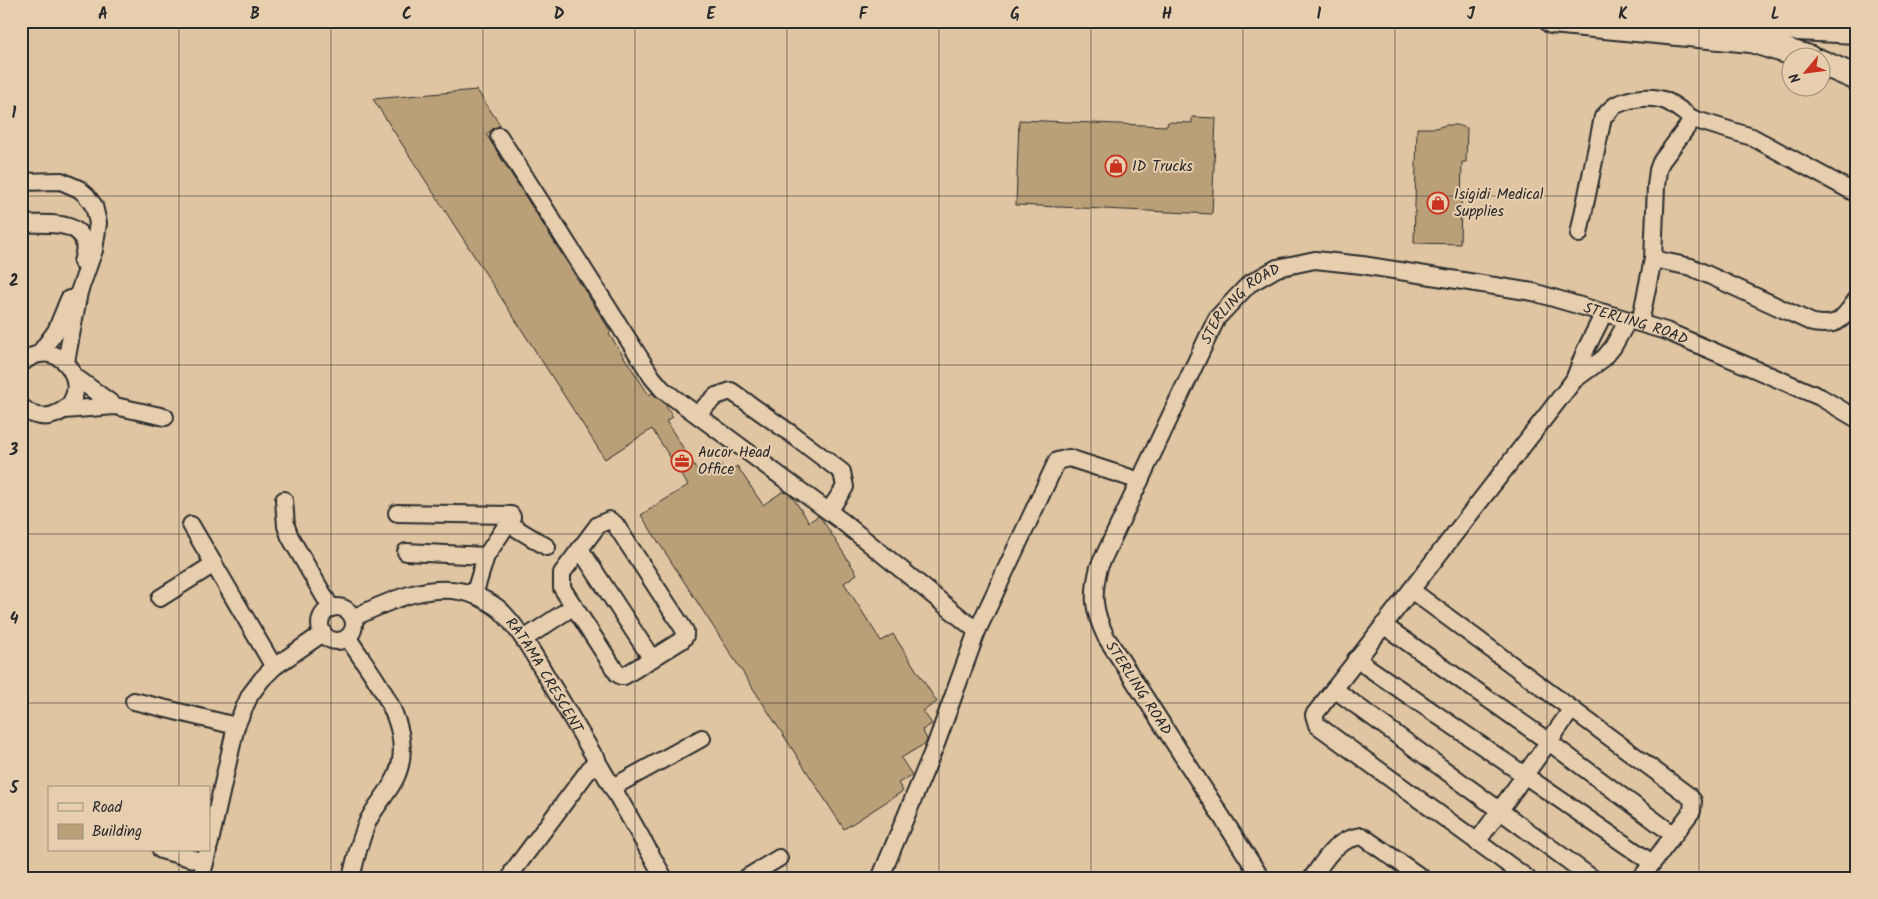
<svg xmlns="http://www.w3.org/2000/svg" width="1878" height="899" viewBox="0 0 1878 899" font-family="Kalam,sans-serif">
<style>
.building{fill:#baa078;stroke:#2b2b2b}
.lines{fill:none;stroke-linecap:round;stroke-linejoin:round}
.minor-casing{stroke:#2b2b2b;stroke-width:20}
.highway-casing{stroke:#2b2b2b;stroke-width:28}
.minor{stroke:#e7ceaf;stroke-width:16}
.highway{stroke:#e7ceaf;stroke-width:24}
.grid{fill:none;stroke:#2b2b2b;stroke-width:1;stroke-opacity:0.55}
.labels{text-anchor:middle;stroke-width:4;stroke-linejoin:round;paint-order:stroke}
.poi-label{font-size:15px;fill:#2b2b2b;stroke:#e7ceaf;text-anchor:start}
.street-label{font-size:15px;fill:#2b2b2b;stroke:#e7ceaf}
.neatline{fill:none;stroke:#2b2b2b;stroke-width:2}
.grid-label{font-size:16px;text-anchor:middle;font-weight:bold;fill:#2b2b2b}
</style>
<rect width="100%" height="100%" fill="#dfc5a2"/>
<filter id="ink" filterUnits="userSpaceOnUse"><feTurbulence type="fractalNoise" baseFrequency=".02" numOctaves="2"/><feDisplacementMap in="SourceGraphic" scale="10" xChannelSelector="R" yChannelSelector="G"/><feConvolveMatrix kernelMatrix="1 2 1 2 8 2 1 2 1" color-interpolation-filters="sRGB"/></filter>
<g filter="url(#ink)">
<!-- building -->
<g class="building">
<path d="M 477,90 L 500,125 L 486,134 L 611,332 L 609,334 L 649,395 L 652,393 L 664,403 L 673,417 L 666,421 L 701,476 L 720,463 L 726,473 L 737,466 L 763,505 L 782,492 L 787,493 L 793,498 L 809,522 L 818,516 L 821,518 L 857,574 L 844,583 L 881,641 L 893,634 L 937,702 L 923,711 L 932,724 L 922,730 L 927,739 L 926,743 L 901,758 L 912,775 L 898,783 L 903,791 L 844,829 L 641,515 L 688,485 L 652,429 L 605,459 L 373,99 Z"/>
<path d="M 1192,117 L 1216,118 L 1212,214 L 1016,205 L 1019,120 L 1167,126 L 1168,122 L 1192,123 Z"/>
<path d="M 1446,125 L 1457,125 L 1467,128 L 1466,162 L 1462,162 L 1460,244 L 1414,243 L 1417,128 L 1436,128 Z"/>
</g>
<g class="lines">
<!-- minor casing -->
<g class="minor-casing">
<g id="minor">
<path d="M 499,136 L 652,377 L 662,389 L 843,522 L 977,631 L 1057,461 L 1069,458 L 1140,481"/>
<path d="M 21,182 L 61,181 L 79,189 L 86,195 L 94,206 L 98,223 L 94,250 L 79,292 L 66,362"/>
<path d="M 21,224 C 49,224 96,218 82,262"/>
<path d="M 1579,234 L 1603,117 C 1608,113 1612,106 1618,104 C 1632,98 1652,95 1666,101 C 1675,105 1684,113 1693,119"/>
<path d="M 1653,259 L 1691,267 L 1813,323 C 1840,327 1842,319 1857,299"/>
<path d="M 1640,323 L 1653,259 L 1656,186 L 1658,170 L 1661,162 L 1693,119 L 1752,137 L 1857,194"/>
<path d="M 39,354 L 56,331 L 69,299"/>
<path d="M 21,364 C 62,327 102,399 53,415 C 41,419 29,414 21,406"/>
<path d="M 74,376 L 115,406"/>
<path d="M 1574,380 L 1585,351 L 1604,313"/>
<path d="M 64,410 L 115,406 L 165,417"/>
<path d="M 697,414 L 716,396 L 731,391 L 797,438 L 842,472 L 845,487 L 829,511"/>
<path d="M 284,500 L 286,526 L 290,537 L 331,608"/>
<path d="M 397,513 L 511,515 L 512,517 L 486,556 L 474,595"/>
<path d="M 609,520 L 615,524 L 685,631 L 685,636 L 682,640 L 624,676 L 621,676 L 617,673 L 562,588 L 562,573 L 598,525 Z"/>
<path d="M 509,524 L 547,547"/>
<path d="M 191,525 L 274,667"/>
<path d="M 580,549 L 652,659"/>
<path d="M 406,552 L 486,556"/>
<path d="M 1411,590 L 1689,796 L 1693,801 L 1692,811 L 1641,878"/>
<path d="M 160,598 L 214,564"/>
<circle cx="337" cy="624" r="17"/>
<path id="s1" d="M 353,618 C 390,600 435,579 477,596 C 487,601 498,606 505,615 C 527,639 542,670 559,697 C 595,757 630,817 664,878"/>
<path d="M 1383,625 L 1549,742 L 1674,835"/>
<path d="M 348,638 C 373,677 418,728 396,777 C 389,792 377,804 369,819 C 360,838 356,858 351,878"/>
<path d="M 524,639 L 574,606"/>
<path d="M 1356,659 L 1652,863"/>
<path d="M 1334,689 L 1592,878"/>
<path d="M 134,701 L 236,726"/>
<path d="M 613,787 L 702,738"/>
<path d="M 1477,842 L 1572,709"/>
<path d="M 209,846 L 236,726 L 250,695 L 262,679 L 274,667 L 323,633"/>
<path d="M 161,850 L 205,862"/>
<path d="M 882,874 L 936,744 L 977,631"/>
<path d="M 201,878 L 208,851"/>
<path d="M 511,878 L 513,871 L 597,759"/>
<path d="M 746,878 L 779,858"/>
<path id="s2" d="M 1261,878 L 1106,637 C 1093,610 1092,595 1099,567 L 1214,324 L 1217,318 L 1249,284 L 1277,268 L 1315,260 L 1362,265 L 1533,292 L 1666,331 L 1820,397 L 1857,419"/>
<path d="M 1312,878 C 1326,858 1336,839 1362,836 L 1422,878"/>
<path d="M 1527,878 L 1317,725 L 1314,715 L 1574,380 L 1604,358 L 1613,347 L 1628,320"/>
</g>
</g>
<!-- highway casing -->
<g class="highway-casing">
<g id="highway">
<path d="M 1552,21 L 1751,40 L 1809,58"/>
<path d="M 1734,25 L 1857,31"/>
<path d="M 1820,62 L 1857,78"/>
</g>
</g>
<!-- minor -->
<use href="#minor" class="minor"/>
<!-- highway -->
<use href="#highway" class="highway"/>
</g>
</g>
<!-- grid -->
<path class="grid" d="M 179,21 L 179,788M 331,21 L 331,878M 483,21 L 483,878M 635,21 L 635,878M 787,21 L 787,878M 939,21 L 939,878M 1091,21 L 1091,878M 1243,21 L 1243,878M 1395,21 L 1395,878M 1547,21 L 1547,878M 1699,21 L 1699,878M 21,196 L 1857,196M 21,365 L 1857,365M 21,534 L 1857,534M 21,703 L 1857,703M 179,850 L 179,878"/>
<!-- icons -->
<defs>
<g id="shop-ring" transform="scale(1.125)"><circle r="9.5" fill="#e7ceaf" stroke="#c8321e" stroke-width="1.5"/><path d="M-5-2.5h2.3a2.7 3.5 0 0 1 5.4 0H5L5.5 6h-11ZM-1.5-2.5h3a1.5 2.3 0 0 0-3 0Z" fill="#c8321e"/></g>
<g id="office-ring" transform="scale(1.125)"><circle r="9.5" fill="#e7ceaf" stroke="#c8321e" stroke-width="1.5"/><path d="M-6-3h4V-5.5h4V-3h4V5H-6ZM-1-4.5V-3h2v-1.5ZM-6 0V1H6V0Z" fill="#c8321e"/></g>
</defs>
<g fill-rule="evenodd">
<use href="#shop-ring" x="1116" y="166"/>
<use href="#shop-ring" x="1438" y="203"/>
<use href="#office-ring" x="682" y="461"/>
</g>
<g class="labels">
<!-- poi labels -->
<g class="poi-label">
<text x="1132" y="171">ID Trucks</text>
<text x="1454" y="199">Isigidi Medical<tspan x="1454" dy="17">Supplies</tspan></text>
<text x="698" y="457">Aucor Head<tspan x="698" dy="17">Office</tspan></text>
</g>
<!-- street labels -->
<g class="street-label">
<text dy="5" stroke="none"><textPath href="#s2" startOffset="661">STERLING ROAD</textPath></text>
<text dy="5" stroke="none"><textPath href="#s2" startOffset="1080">STERLING ROAD</textPath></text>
<text dy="5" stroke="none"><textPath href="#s1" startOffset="236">RATAMA CRESCENT</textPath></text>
<text transform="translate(1139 688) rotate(57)" y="5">STERLING ROAD</text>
</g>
</g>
<!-- margin -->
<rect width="1878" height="899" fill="none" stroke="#e7ceaf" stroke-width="55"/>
<!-- legend -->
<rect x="48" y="786" width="162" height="65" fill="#e7ceaf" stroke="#9c8d7a"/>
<rect x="58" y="803" width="25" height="8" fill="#e7ceaf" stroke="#9c8d7a"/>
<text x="92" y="812" font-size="15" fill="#2b2b2b">Road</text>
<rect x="58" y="824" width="25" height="15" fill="#baa078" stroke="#9c8d7a"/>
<text x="92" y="836" font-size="15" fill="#2b2b2b">Building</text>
<!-- north arrow -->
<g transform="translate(1806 72) rotate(241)"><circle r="24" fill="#e7ceaf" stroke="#9c8d7a"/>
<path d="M0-4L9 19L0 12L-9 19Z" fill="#c8321e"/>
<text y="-8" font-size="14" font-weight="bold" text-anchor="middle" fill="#2b2b2b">N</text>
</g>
<rect x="28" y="28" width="1822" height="844" class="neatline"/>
<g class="grid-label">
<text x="103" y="19">A</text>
<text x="255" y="19">B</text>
<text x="407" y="19">C</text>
<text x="559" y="19">D</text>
<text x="711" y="19">E</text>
<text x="863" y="19">F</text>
<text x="1015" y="19">G</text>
<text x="1167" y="19">H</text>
<text x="1319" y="19">I</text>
<text x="1471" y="19">J</text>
<text x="1623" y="19">K</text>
<text x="1775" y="19">L</text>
<text x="14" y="118">1</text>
<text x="14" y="286">2</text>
<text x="14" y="455">3</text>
<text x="14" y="624">4</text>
<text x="14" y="793">5</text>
</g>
</svg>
